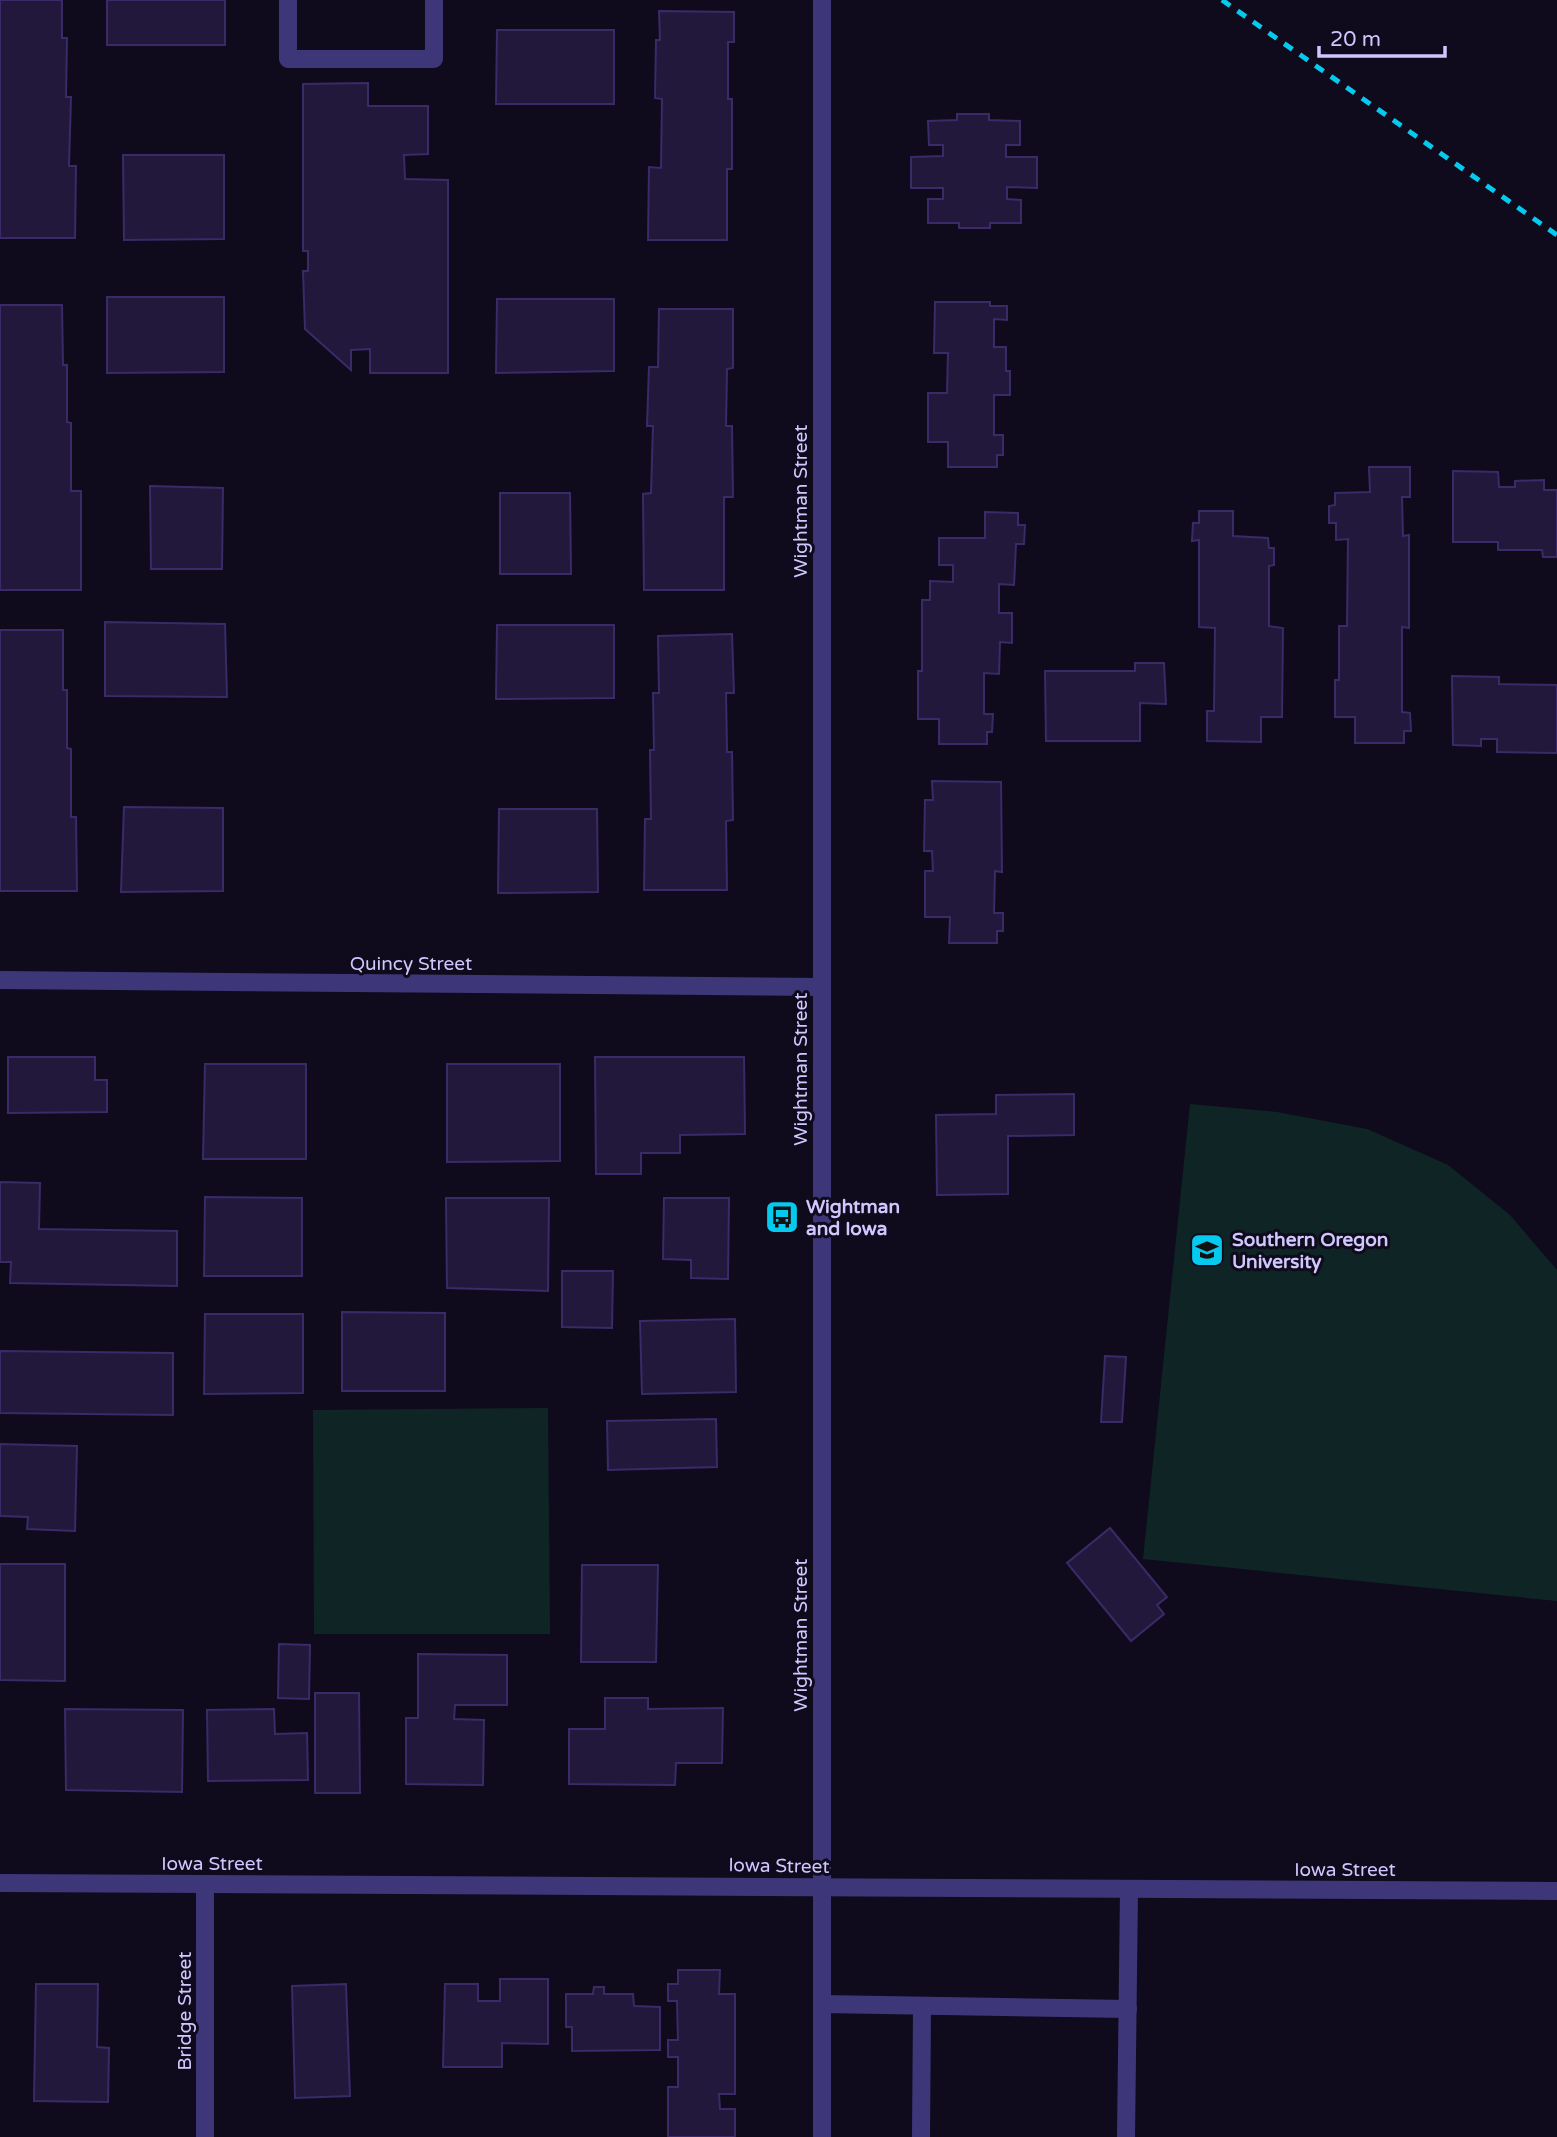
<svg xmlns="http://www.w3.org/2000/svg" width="1557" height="2137" viewBox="0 0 1557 2137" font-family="'Varela Round',sans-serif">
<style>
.grass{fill:#0f2525}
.building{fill:#21183c;stroke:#3a2a68;stroke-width:2}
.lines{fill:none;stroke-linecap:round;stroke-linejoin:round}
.service{stroke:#3d377a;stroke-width:18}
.minor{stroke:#3d377a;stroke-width:18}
.rail{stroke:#05c9ed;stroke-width:5;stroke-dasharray:10 9;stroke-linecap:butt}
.labels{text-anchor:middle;stroke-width:6;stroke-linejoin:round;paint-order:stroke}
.street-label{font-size:19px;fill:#d0c7fe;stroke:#0f0b1c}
.poi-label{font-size:19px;font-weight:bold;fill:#d0c7fe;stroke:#0f0b1c;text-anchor:start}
</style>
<rect width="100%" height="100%" fill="#0f0b1c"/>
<!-- grass -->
<g class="grass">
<path d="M 1190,1104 L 1277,1112 L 1367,1129 L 1448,1165 L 1510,1215 L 1557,1270 L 1557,1601 L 1143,1559 Z"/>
<path d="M 548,1408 L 550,1634 L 314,1634 L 313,1410 Z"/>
</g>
<!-- building -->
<g class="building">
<path d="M 0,0 L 62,0 L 62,38 L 67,38 L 66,97 L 71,97 L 69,166 L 76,166 L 75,238 L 0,238 Z"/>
<rect x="107" y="0" width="118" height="45"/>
<path d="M 659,11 L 734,12 L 734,42 L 728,42 L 728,99 L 732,99 L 732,169 L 727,169 L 727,240 L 648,240 L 649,167 L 661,168 L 662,99 L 655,98 L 656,40 L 660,40 Z"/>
<path d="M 497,30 L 614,30 L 614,104 L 496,104 Z"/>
<path d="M 368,83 L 368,106 L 428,106 L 428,154 L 404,155 L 405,179 L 448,180 L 448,373 L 370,373 L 370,349 L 351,350 L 351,370 L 305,329 L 303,271 L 308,271 L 308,251 L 303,251 L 303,84 Z"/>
<path d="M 957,114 L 989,114 L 989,120 L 1020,121 L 1020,145 L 1006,145 L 1006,157 L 1037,157 L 1037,188 L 1007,187 L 1007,199 L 1021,200 L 1021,223 L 990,223 L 990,228 L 959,228 L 959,223 L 928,223 L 928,199 L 943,199 L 943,188 L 911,188 L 911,157 L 943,156 L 943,145 L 929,145 L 928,121 L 957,120 Z"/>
<path d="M 123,155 L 224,155 L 224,239 L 124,240 Z"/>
<path d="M 107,297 L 224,297 L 224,372 L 107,373 Z"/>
<path d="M 497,299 L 614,299 L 614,371 L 496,373 Z"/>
<path d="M 935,302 L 990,302 L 990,306 L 1007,306 L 1007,320 L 994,319 L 994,347 L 1006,347 L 1006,371 L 1010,371 L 1010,395 L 994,395 L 994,435 L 1003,435 L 1003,455 L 997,455 L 997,467 L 948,467 L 948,442 L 928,442 L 928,393 L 947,393 L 948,353 L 934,353 Z"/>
<path d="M 0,305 L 62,305 L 63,365 L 67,365 L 67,422 L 71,423 L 71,491 L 81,491 L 81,590 L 0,590 Z"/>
<path d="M 659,309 L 733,309 L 733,368 L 727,369 L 726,426 L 732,426 L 733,497 L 724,497 L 724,590 L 644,590 L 643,494 L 651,493 L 653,426 L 647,426 L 649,367 L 658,367 Z"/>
<path d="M 1369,467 L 1410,467 L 1410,497 L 1402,497 L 1403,536 L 1409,535 L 1409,628 L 1402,627 L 1402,712 L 1410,713 L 1411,731 L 1404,731 L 1404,743 L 1355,743 L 1355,717 L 1335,717 L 1335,680 L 1339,680 L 1339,626 L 1347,626 L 1348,539 L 1336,540 L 1336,523 L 1329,523 L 1329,506 L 1335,505 L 1335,493 L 1370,492 Z"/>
<path d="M 1453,471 L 1498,472 L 1499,487 L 1515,487 L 1515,481 L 1544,480 L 1544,490 L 1557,490 L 1557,557 L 1543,557 L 1542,550 L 1498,550 L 1498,542 L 1453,542 Z"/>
<path d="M 150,486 L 223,488 L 222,569 L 151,569 Z"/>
<path d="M 500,493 L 570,493 L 571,574 L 500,574 Z"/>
<path d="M 1199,511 L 1233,511 L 1233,536 L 1268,538 L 1269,548 L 1274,548 L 1274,565 L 1269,566 L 1269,626 L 1283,628 L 1282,717 L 1261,717 L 1261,742 L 1207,741 L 1207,711 L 1214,711 L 1215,628 L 1199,627 L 1199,540 L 1192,541 L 1193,523 L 1199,523 Z"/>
<path d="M 985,512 L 1018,513 L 1018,525 L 1025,525 L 1024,544 L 1016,544 L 1014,585 L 999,584 L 999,613 L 1012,613 L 1012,643 L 1000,642 L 999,674 L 984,673 L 984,714 L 993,714 L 992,732 L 987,732 L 987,744 L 939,744 L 939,719 L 918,719 L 918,671 L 922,671 L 922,600 L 930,600 L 930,581 L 953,582 L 953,565 L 939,565 L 939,538 L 985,538 Z"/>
<path d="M 105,622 L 225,624 L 227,697 L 105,696 Z"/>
<path d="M 497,625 L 614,625 L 614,698 L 496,699 Z"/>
<path d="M 0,630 L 63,630 L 63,690 L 67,690 L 67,748 L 71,749 L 71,817 L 76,817 L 77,891 L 0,891 Z"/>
<path d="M 732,634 L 734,693 L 726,693 L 727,752 L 732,752 L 733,820 L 726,821 L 727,890 L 644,890 L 645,819 L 651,819 L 650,750 L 654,750 L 653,693 L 659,693 L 658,636 Z"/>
<path d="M 1135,663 L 1164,663 L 1166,704 L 1140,703 L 1140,741 L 1046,741 L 1045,671 L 1135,671 Z"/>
<path d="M 1452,676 L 1499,677 L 1499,684 L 1557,685 L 1557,753 L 1497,752 L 1497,739 L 1481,739 L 1481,746 L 1453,745 Z"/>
<path d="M 932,781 L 1001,782 L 1002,872 L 995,871 L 994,913 L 1003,913 L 1003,931 L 997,931 L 997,943 L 949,943 L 950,917 L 925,917 L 925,871 L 933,871 L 932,851 L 924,851 L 925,800 L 933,800 Z"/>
<path d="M 124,807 L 223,808 L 223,891 L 121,892 Z"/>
<path d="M 499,809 L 597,809 L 598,892 L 498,893 Z"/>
<path d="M 8,1057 L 95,1057 L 95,1080 L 107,1080 L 107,1112 L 8,1113 Z"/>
<path d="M 595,1057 L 744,1057 L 745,1134 L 680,1135 L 680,1153 L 641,1153 L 641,1174 L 596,1174 Z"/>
<path d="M 205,1064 L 306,1064 L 306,1159 L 203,1159 Z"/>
<path d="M 447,1064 L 560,1064 L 560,1161 L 447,1162 Z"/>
<path d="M 1074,1094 L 1074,1135 L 1008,1136 L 1008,1194 L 937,1195 L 936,1115 L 996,1114 L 996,1095 Z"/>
<path d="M 0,1182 L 40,1183 L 39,1229 L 177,1231 L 177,1286 L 10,1283 L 11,1262 L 0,1262 Z"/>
<path d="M 205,1197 L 302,1198 L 302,1276 L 204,1276 Z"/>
<path d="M 446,1198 L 549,1198 L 548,1291 L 447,1288 Z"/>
<path d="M 664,1198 L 729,1198 L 728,1279 L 691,1278 L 691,1260 L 663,1259 Z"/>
<path d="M 562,1271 L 613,1271 L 612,1328 L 562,1327 Z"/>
<path d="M 342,1312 L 445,1313 L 445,1391 L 342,1391 Z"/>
<path d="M 205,1314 L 303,1314 L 303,1393 L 204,1394 Z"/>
<path d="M 735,1319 L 736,1392 L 642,1394 L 640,1321 Z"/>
<path d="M 0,1351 L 173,1353 L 173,1415 L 0,1413 Z"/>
<path d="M 1105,1356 L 1126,1357 L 1122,1422 L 1101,1422 Z"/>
<path d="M 716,1419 L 717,1467 L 608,1470 L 607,1421 Z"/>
<path d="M 0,1444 L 77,1446 L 75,1531 L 27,1529 L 28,1517 L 0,1516 Z"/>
<path d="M 1110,1528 L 1167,1597 L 1157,1605 L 1164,1614 L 1131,1641 L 1067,1563 Z"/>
<path d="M 0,1564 L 65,1564 L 65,1681 L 0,1680 Z"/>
<path d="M 582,1565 L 658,1565 L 656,1662 L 581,1662 Z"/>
<path d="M 279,1644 L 310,1645 L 309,1699 L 278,1698 Z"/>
<path d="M 418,1654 L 507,1655 L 507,1705 L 455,1705 L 454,1719 L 484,1720 L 483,1785 L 406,1784 L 406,1718 L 418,1718 Z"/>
<path d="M 315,1693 L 359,1693 L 360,1793 L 315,1793 Z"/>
<path d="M 605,1698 L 648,1698 L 648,1709 L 723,1708 L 722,1763 L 676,1763 L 675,1785 L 569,1784 L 569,1729 L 605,1729 Z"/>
<path d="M 65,1709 L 183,1710 L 182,1792 L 66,1790 Z"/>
<path d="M 274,1709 L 275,1734 L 307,1733 L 308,1780 L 208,1781 L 207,1710 Z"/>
<path d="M 678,1970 L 720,1970 L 719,1994 L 735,1994 L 735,2094 L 719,2094 L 720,2109 L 735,2109 L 735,2137 L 668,2137 L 668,2087 L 678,2087 L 678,2057 L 668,2057 L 668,2040 L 678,2040 L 677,2001 L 668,2001 L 668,1984 L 678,1984 Z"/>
<path d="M 500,1979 L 548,1979 L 548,2044 L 502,2043 L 502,2067 L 443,2067 L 445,1984 L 478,1984 L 478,2001 L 500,2001 Z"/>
<path d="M 36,1984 L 98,1984 L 97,2047 L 109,2048 L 108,2102 L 34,2101 Z"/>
<path d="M 346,1984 L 350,2096 L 295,2098 L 292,1986 Z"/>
<path d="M 594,1987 L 604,1987 L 604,1994 L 633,1994 L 634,2006 L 660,2007 L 660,2050 L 572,2051 L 572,2027 L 566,2027 L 566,1994 L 593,1994 Z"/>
</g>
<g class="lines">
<!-- service -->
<g class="service">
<path d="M 288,0 L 288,59 L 434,59 L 434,0"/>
<path d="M 822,2004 L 1128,2009"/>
<path d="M 921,2137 L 922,2006"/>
<path d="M 1126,2137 L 1129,1890"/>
</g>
<!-- minor -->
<g class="minor">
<path d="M 822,0 L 822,2137"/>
<path d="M 0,980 L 821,987"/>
<path d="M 0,1883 L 1557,1891"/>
<path d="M 205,1884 L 205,2137"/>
</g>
<!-- rail -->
<path class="rail" d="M 1222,0 L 1557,235"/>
</g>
<!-- icons -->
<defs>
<g id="bus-square" transform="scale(1.75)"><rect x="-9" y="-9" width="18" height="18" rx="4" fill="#05c9ed" stroke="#0f0b1c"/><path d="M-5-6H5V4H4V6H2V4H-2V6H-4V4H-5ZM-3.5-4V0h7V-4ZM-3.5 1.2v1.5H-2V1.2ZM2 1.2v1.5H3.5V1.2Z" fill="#111"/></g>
<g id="university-square" transform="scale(1.75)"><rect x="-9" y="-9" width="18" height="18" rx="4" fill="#05c9ed" stroke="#0f0b1c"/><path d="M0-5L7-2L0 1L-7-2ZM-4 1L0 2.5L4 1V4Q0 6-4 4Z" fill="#111"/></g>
</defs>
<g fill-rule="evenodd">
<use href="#bus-square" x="782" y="1217"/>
<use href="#university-square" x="1207" y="1250"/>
</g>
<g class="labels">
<!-- street labels -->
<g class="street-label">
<text transform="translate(800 501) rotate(-90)" y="7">Wightman Street</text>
<text x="411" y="970">Quincy Street</text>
<text transform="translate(800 1069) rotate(-90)" y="7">Wightman Street</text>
<text transform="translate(800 1635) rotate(-90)" y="7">Wightman Street</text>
<text x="212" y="1870">Iowa Street</text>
<text transform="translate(779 1865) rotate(1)" y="7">Iowa Street</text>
<text x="1345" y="1876">Iowa Street</text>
<text transform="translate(184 2011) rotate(-90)" y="7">Bridge Street</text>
</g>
<!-- poi labels -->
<g class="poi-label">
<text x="806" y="1213">Wightman<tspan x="806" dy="22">and Iowa</tspan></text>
<text x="1232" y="1246">Southern Oregon<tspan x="1232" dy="22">University</tspan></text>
</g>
</g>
<!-- scale -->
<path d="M1319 46v10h126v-10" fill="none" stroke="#d0c7fe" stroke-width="3.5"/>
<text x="1330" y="46" font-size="21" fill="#d0c7fe" stroke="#0f0b1c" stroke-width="5" paint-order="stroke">20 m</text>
</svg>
